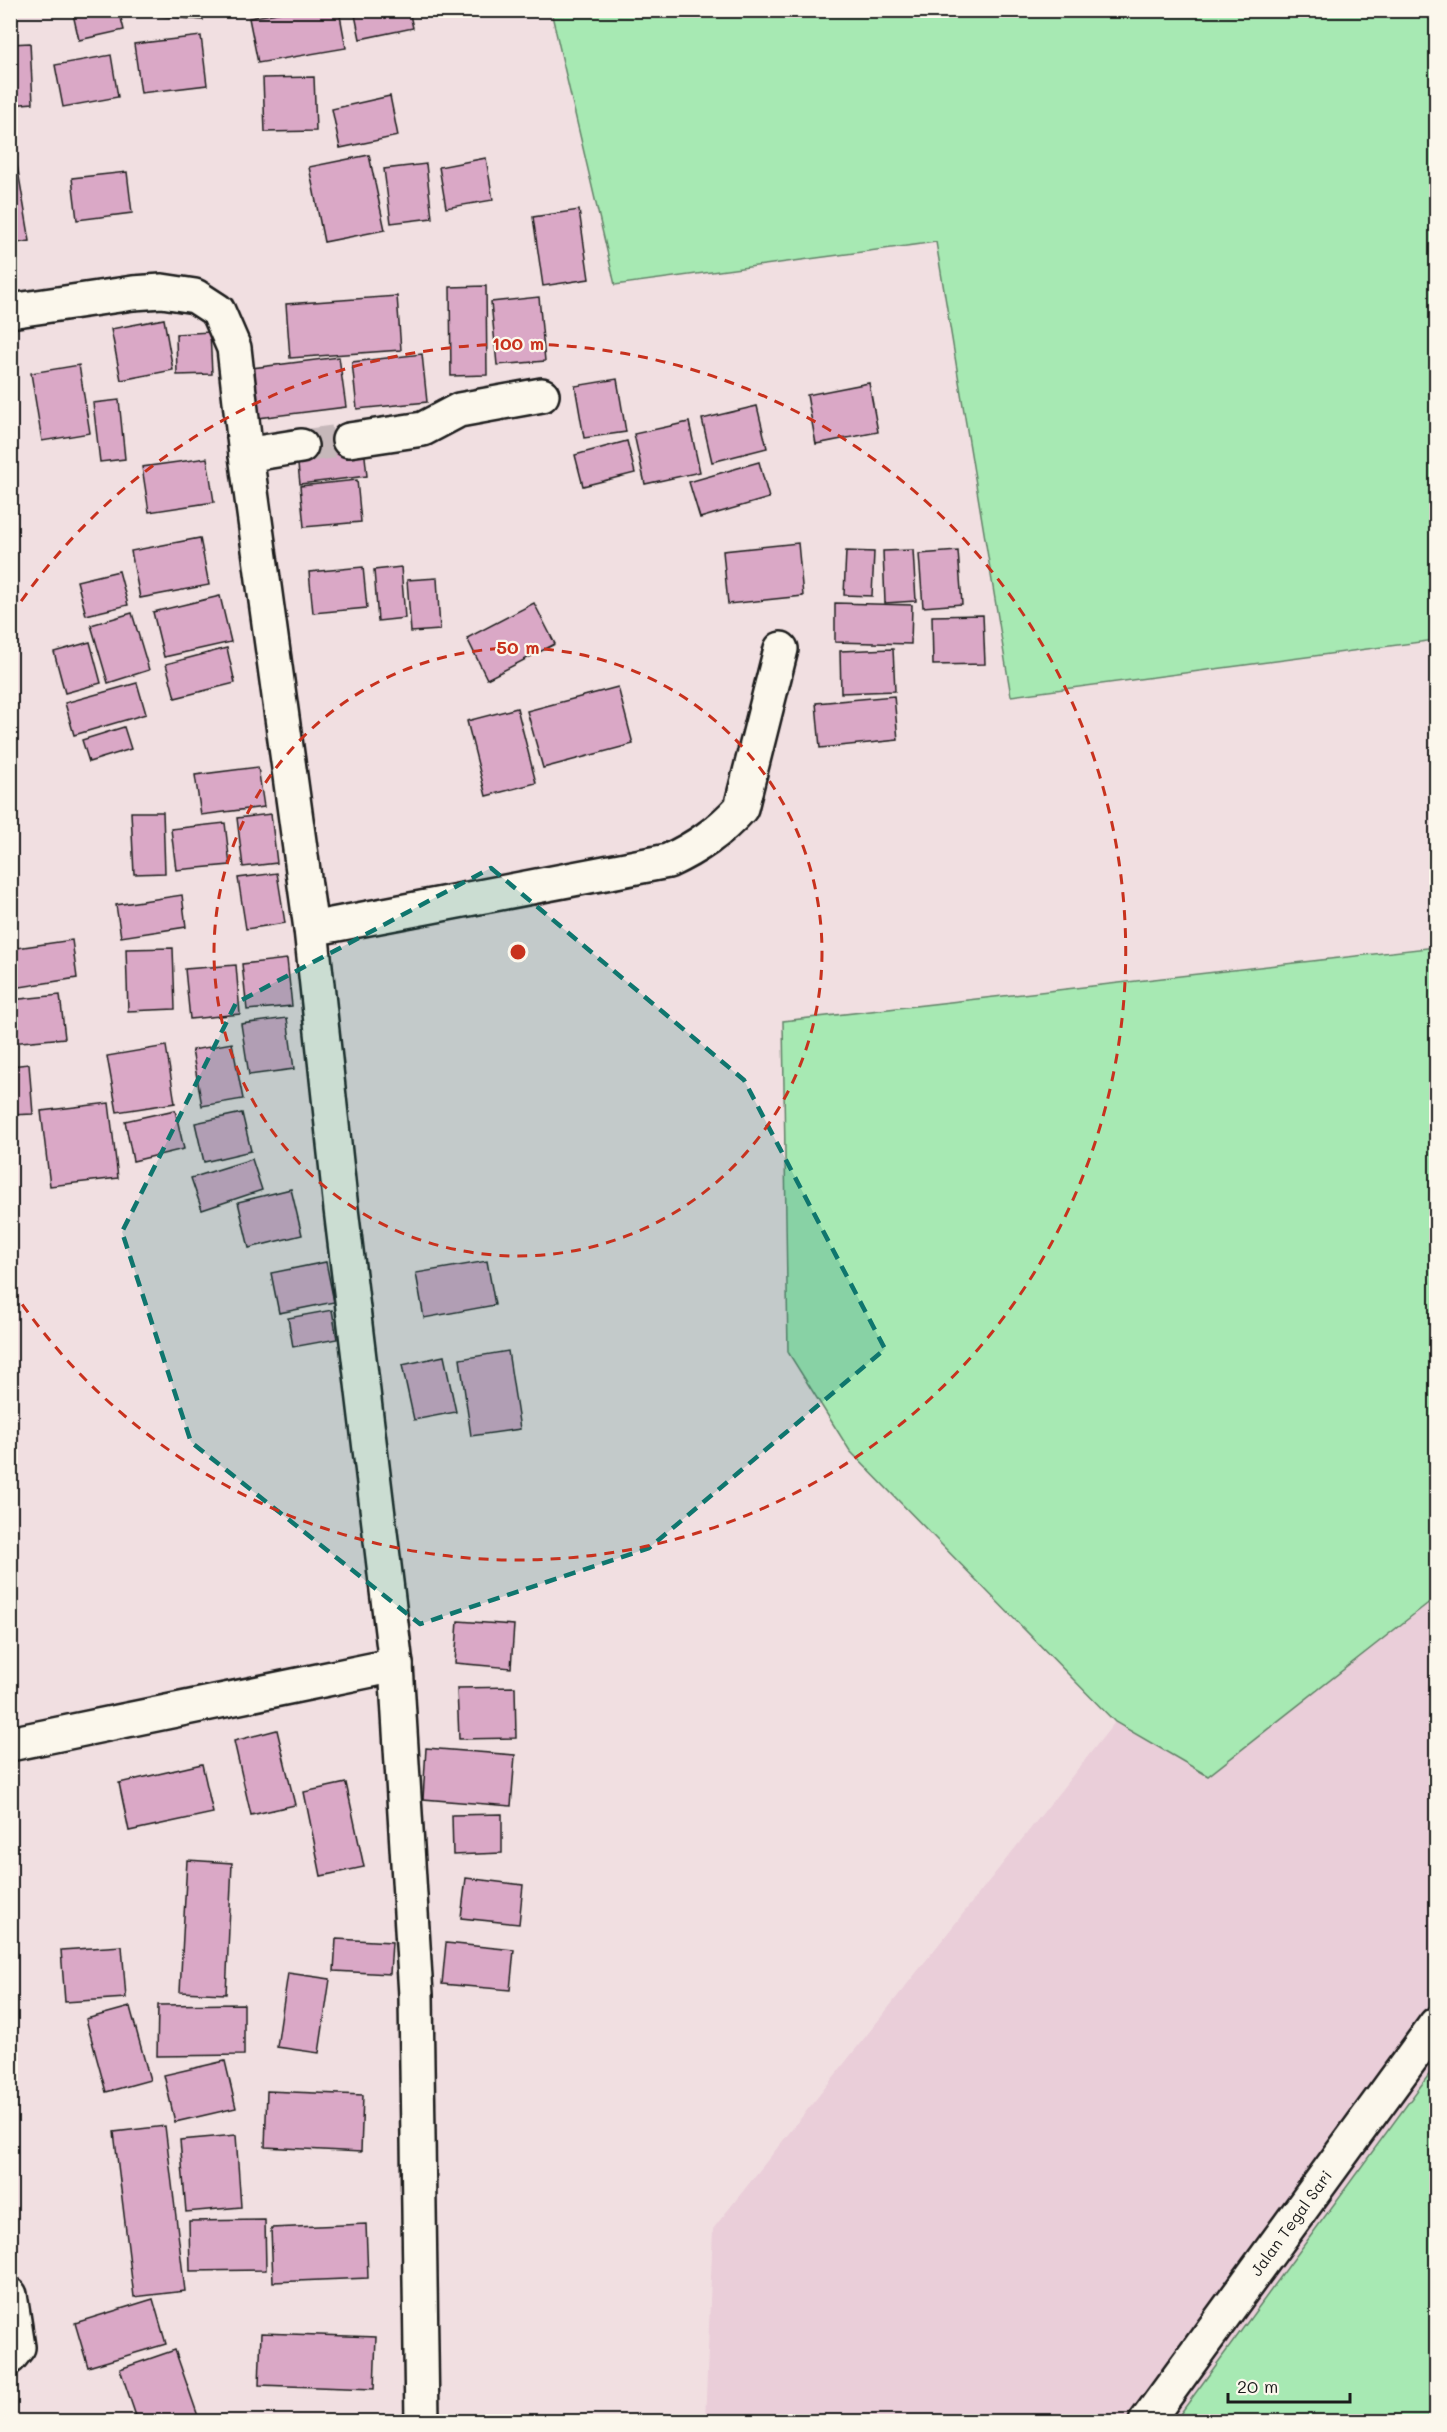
<svg xmlns="http://www.w3.org/2000/svg" width="1447" height="2432" viewBox="0 0 1447 2432" font-family="Mali,sans-serif">
<style>
.built{fill:#eaced9}
.green{fill:#a7e9b3;stroke:#628268;stroke-width:1.5}
.building{fill:#daa8c6;stroke:#1c1c1c;stroke-width:1.5}
.lines{fill:none;stroke-linecap:round;stroke-linejoin:round}
.street-tunnel{stroke:#c6b8ba;stroke-width:33;stroke-dasharray:33 16;stroke-linecap:butt}
.street-casing{stroke:#1c1c1c;stroke-width:38}
.street{stroke:#fbf7ec;stroke-width:33}
.marked{fill:#0f766e;fill-opacity:0.2;stroke:#0f766e;stroke-width:4.5;stroke-dasharray:12 8;stroke-linejoin:round}
.ring{fill:none;stroke:#c8321e;stroke-width:3;stroke-dasharray:10 8}
.labels{text-anchor:middle;stroke-width:4.5;stroke-linejoin:round;paint-order:stroke}
.street-label{font-size:16px;fill:#1c1c1c;stroke:#fbf7ec}
.centre{fill:#c8321e;stroke:#fbf7ec;stroke-width:3}
.ring-label{font-size:18px;text-anchor:middle;font-weight:bold;fill:#c8321e;stroke:#fbf7ec;stroke-width:4.5;stroke-linejoin:round;paint-order:stroke}
</style>
<rect width="100%" height="100%" fill="#f1dfe1"/>
<filter id="ink" filterUnits="userSpaceOnUse"><feTurbulence type="fractalNoise" baseFrequency=".0167" numOctaves="2"/><feDisplacementMap in="SourceGraphic" scale="12" xChannelSelector="R" yChannelSelector="G"/><feConvolveMatrix kernelMatrix="1 2 1 2 8 2 1 2 1" color-interpolation-filters="sRGB"/></filter>
<g filter="url(#ink)">
<!-- built -->
<path class="built" d="M 1436,1597 L 1436,2065 L 1175,2421 L 705,2422 L 713,2229 L 1115,1722 L 1208,1776 Z"/>
<!-- green -->
<g class="green">
<path d="M 551,11 L 1436,11 L 1436,643 L 1435,640 L 1011,696 L 936,242 L 615,285 Z"/>
<path d="M 1436,947 L 1436,1597 L 1208,1776 L 1115,1722 L 850,1451 L 788,1352 L 783,1021 Z"/>
<path d="M 1436,2065 L 1436,2421 L 1175,2421 Z"/>
</g>
<!-- building -->
<g class="building">
<path d="M 72,10 L 119,10 L 124,30 L 79,40 Z"/>
<path d="M 161,10 L 204,10 L 203,20 L 160,16 Z"/>
<path d="M 294,10 L 339,10 L 346,48 L 258,63 L 249,18 Z"/>
<path d="M 354,10 L 409,10 L 413,28 L 360,39 Z"/>
<path d="M 201,36 L 207,85 L 141,93 L 134,44 Z"/>
<path d="M 30,43 L 33,103 L 10,105 L 10,44 Z"/>
<path d="M 111,55 L 118,97 L 63,107 L 55,65 Z"/>
<path d="M 314,77 L 316,131 L 265,132 L 263,78 Z"/>
<path d="M 390,96 L 398,136 L 340,148 L 332,109 Z"/>
<path d="M 15,153 L 30,241 L 10,244 L 10,154 Z"/>
<path d="M 369,155 L 385,230 L 324,242 L 309,167 Z"/>
<path d="M 486,158 L 493,200 L 446,208 L 439,167 Z"/>
<path d="M 426,164 L 432,218 L 391,223 L 384,169 Z"/>
<path d="M 127,172 L 132,213 L 77,220 L 72,178 Z"/>
<path d="M 579,210 L 589,279 L 543,286 L 533,217 Z"/>
<path d="M 486,286 L 487,375 L 451,376 L 450,287 Z"/>
<path d="M 397,296 L 401,350 L 290,358 L 286,304 Z"/>
<path d="M 539,297 L 545,361 L 497,365 L 491,302 Z"/>
<path d="M 164,319 L 173,370 L 121,380 L 111,329 Z"/>
<path d="M 210,332 L 212,374 L 177,375 L 176,334 Z"/>
<path d="M 422,354 L 427,402 L 357,409 L 352,362 Z"/>
<path d="M 10,356 L 15,392 L 10,392 Z"/>
<path d="M 339,357 L 346,407 L 258,418 L 252,368 Z"/>
<path d="M 79,365 L 90,433 L 42,441 L 31,373 Z"/>
<path d="M 617,379 L 626,432 L 584,438 L 575,386 Z"/>
<path d="M 869,383 L 878,432 L 816,444 L 807,395 Z"/>
<path d="M 119,400 L 125,459 L 100,462 L 93,403 Z"/>
<path d="M 757,406 L 767,448 L 712,462 L 702,419 Z"/>
<path d="M 689,422 L 700,472 L 645,484 L 634,434 Z"/>
<path d="M 627,441 L 635,473 L 583,486 L 575,455 Z"/>
<path d="M 364,447 L 367,476 L 300,484 L 297,455 Z"/>
<path d="M 207,458 L 214,502 L 149,512 L 142,467 Z"/>
<path d="M 759,462 L 769,498 L 700,518 L 689,482 Z"/>
<path d="M 357,480 L 361,522 L 304,527 L 300,486 Z"/>
<path d="M 200,538 L 209,585 L 140,598 L 131,551 Z"/>
<path d="M 798,543 L 803,596 L 728,604 L 723,551 Z"/>
<path d="M 913,550 L 916,601 L 885,603 L 883,551 Z"/>
<path d="M 846,551 L 874,552 L 872,596 L 844,595 Z"/>
<path d="M 958,551 L 962,604 L 923,607 L 919,554 Z"/>
<path d="M 363,567 L 367,608 L 313,613 L 309,572 Z"/>
<path d="M 401,567 L 405,618 L 378,621 L 374,570 Z"/>
<path d="M 119,571 L 128,605 L 86,615 L 77,581 Z"/>
<path d="M 437,578 L 440,630 L 411,632 L 407,580 Z"/>
<path d="M 220,596 L 231,642 L 164,657 L 153,612 Z"/>
<path d="M 534,603 L 555,644 L 487,679 L 467,638 Z"/>
<path d="M 835,603 L 912,605 L 911,644 L 835,642 Z"/>
<path d="M 132,613 L 149,670 L 108,683 L 91,625 Z"/>
<path d="M 983,615 L 985,664 L 933,665 L 932,616 Z"/>
<path d="M 90,642 L 101,683 L 65,693 L 54,652 Z"/>
<path d="M 227,648 L 235,683 L 175,698 L 166,664 Z"/>
<path d="M 893,649 L 895,691 L 841,693 L 840,651 Z"/>
<path d="M 137,683 L 146,714 L 74,735 L 65,703 Z"/>
<path d="M 618,687 L 633,744 L 543,768 L 527,711 Z"/>
<path d="M 894,696 L 898,740 L 820,748 L 816,703 Z"/>
<path d="M 517,708 L 536,783 L 486,796 L 467,721 Z"/>
<path d="M 124,727 L 131,749 L 89,762 L 82,740 Z"/>
<path d="M 258,767 L 264,807 L 201,815 L 195,775 Z"/>
<path d="M 131,812 L 163,812 L 165,873 L 134,874 Z"/>
<path d="M 271,814 L 277,863 L 243,867 L 237,818 Z"/>
<path d="M 225,823 L 230,865 L 176,870 L 171,829 Z"/>
<path d="M 277,873 L 285,923 L 246,929 L 238,878 Z"/>
<path d="M 182,895 L 186,927 L 121,937 L 116,905 Z"/>
<path d="M 72,940 L 77,978 L 14,988 L 10,949 Z"/>
<path d="M 173,948 L 175,1009 L 128,1011 L 126,949 Z"/>
<path d="M 287,959 L 292,1006 L 247,1010 L 242,964 Z"/>
<path d="M 236,965 L 240,1014 L 190,1019 L 185,969 Z"/>
<path d="M 60,995 L 65,1038 L 10,1043 L 10,1000 Z"/>
<path d="M 287,1018 L 294,1069 L 249,1075 L 241,1024 Z"/>
<path d="M 232,1043 L 243,1099 L 202,1106 L 192,1050 Z"/>
<path d="M 166,1046 L 175,1103 L 117,1112 L 107,1056 Z"/>
<path d="M 29,1064 L 33,1114 L 10,1115 L 10,1066 Z"/>
<path d="M 109,1103 L 118,1178 L 50,1186 L 41,1111 Z"/>
<path d="M 175,1110 L 184,1149 L 133,1161 L 125,1121 Z"/>
<path d="M 242,1113 L 251,1151 L 204,1162 L 195,1123 Z"/>
<path d="M 252,1159 L 262,1190 L 202,1210 L 191,1178 Z"/>
<path d="M 291,1189 L 302,1235 L 249,1248 L 238,1202 Z"/>
<path d="M 487,1261 L 495,1305 L 424,1318 L 416,1273 Z"/>
<path d="M 326,1262 L 334,1302 L 279,1313 L 271,1273 Z"/>
<path d="M 332,1310 L 337,1339 L 293,1347 L 288,1318 Z"/>
<path d="M 508,1351 L 520,1429 L 471,1436 L 460,1359 Z"/>
<path d="M 444,1356 L 456,1412 L 414,1420 L 402,1365 Z"/>
<path d="M 458,1621 L 514,1625 L 511,1668 L 455,1663 Z"/>
<path d="M 515,1687 L 516,1738 L 459,1739 L 457,1688 Z"/>
<path d="M 277,1730 L 295,1805 L 251,1815 L 234,1741 Z"/>
<path d="M 426,1748 L 515,1755 L 511,1806 L 423,1799 Z"/>
<path d="M 202,1764 L 213,1813 L 129,1831 L 119,1783 Z"/>
<path d="M 346,1783 L 364,1867 L 321,1876 L 304,1792 Z"/>
<path d="M 502,1814 L 502,1853 L 453,1855 L 452,1815 Z"/>
<path d="M 187,1860 L 232,1863 L 226,1994 L 180,1992 Z"/>
<path d="M 466,1878 L 523,1885 L 519,1924 L 461,1918 Z"/>
<path d="M 336,1939 L 392,1942 L 390,1974 L 334,1971 Z"/>
<path d="M 446,1943 L 514,1950 L 510,1990 L 442,1984 Z"/>
<path d="M 122,1946 L 126,1998 L 65,2002 L 61,1950 Z"/>
<path d="M 288,1973 L 330,1979 L 319,2053 L 277,2047 Z"/>
<path d="M 244,2004 L 244,2055 L 157,2056 L 158,2005 Z"/>
<path d="M 130,2007 L 150,2080 L 106,2092 L 86,2019 Z"/>
<path d="M 225,2061 L 236,2108 L 175,2122 L 164,2075 Z"/>
<path d="M 267,2091 L 363,2095 L 361,2152 L 265,2147 Z"/>
<path d="M 165,2126 L 185,2291 L 134,2297 L 114,2132 Z"/>
<path d="M 236,2135 L 241,2207 L 186,2212 L 180,2140 Z"/>
<path d="M 265,2220 L 266,2270 L 190,2271 L 189,2221 Z"/>
<path d="M 366,2224 L 368,2278 L 273,2282 L 271,2228 Z"/>
<path d="M 153,2299 L 166,2344 L 88,2367 L 75,2323 Z"/>
<path d="M 261,2333 L 376,2337 L 374,2389 L 259,2385 Z"/>
<path d="M 175,2350 L 200,2422 L 138,2422 L 120,2369 Z"/>
</g>
<g class="lines">
<!-- street-tunnel -->
<path class="street-tunnel" d="M 301,446 L 349,440"/>
<!-- street casing -->
<g class="street-casing">
<g id="street">
<path d="M 10,311 L 133,293 L 162,291 L 195,296 L 218,311 L 234,348 L 246,455 L 311,929 L 341,1209 L 396,1665 L 416,1995 L 422,2422"/>
<path d="M 349,440 L 423,429 L 459,410 L 542,395"/>
<path d="M 246,455 L 301,446"/>
<path d="M 311,929 L 668,861 C 698,847 719,832 741,808 L 781,649"/>
<path d="M 10,1744 L 396,1665"/>
<path d="M 10,2295 L 18,2347 L 10,2357"/>
<path d="M 1146,2422 L 1436,2024"/>
</g>
</g>
<!-- street -->
<use href="#street" class="street"/>
</g>
</g>
<!-- marked area -->
<path class="marked" d="M 491,868 L 744,1080 L 885,1349 L 649,1548 L 420,1624 L 191,1442 L 122,1232 L 236,1003 Z"/>
<!-- distance rings -->
<g class="ring">
<circle cx="518" cy="952" r="304"/>
<path d="M11 616A608 608 0 1 1 11 1288"/>
</g>
<g class="labels">
<!-- street labels -->
<g class="street-label">
<text transform="translate(1291 2223) rotate(-54)" y="6">Jalan Tegal Sari</text>
</g>
</g>
<circle cx="518" cy="952" r="9" class="centre"/>
<g class="ring-label">
<text x="518" y="350">100 m</text>
<text x="518" y="654">50 m</text>
</g>
<!-- margin -->
<rect width="1447" height="2432" fill="none" stroke="#fbf7ec" stroke-width="36"/>
<rect x="18" y="18" width="1411" height="2396" fill="none" stroke="#1c1c1c" stroke-width="2" filter="url(#ink)"/>
<!-- scale -->
<path d="M1228 2393v9h122v-9" fill="none" stroke="#1c1c1c" stroke-width="3"/>
<text x="1237" y="2393" font-size="18" fill="#1c1c1c" stroke="#fbf7ec" stroke-width="4.5" paint-order="stroke">20 m</text>
</svg>
